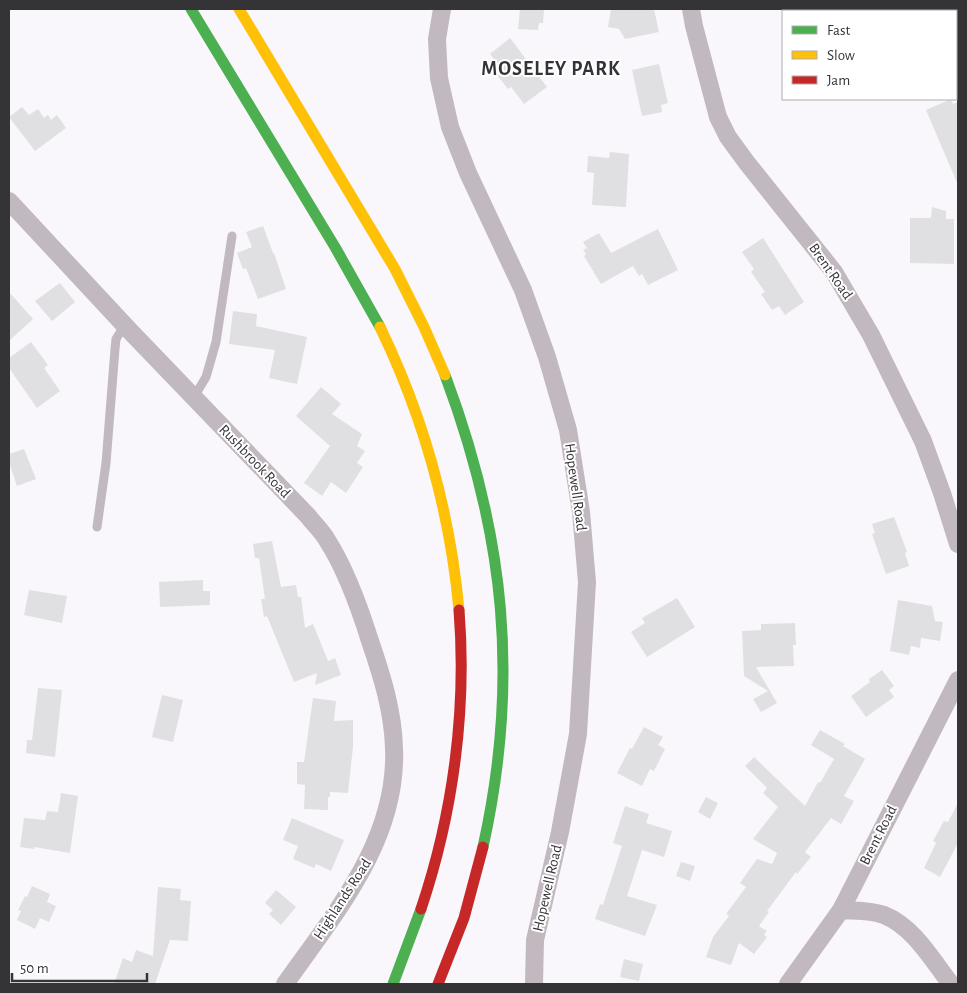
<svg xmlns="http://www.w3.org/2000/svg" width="967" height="993" viewBox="0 0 967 993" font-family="'Alegreya Sans',sans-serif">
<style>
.building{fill:#e0e0e3}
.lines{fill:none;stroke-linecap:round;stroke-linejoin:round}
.lane{stroke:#c1b9bf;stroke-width:9}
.street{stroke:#c1b9bf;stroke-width:18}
.fast{stroke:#4caf50;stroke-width:11}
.slow{stroke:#ffc107;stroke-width:11}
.jam{stroke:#c62828;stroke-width:11}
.labels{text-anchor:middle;stroke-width:4;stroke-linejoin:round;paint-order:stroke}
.street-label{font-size:15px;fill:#343336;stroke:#fff}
.district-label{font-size:20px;font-weight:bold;letter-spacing:1px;fill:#343336;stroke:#fff}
</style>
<rect width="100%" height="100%" fill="#f9f7fb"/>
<!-- building -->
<g class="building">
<path d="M 520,9 L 544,9 L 543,23 L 539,23 L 538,30 L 518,29 Z"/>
<path d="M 611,9 L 654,9 L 659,32 L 625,39 L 619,29 L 608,27 Z"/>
<path d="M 510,38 L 547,87 L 524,104 L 511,87 L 508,89 L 497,75 L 503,70 L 490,54 Z"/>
<path d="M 659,64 L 668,103 L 661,105 L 662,112 L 642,116 L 632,70 Z"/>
<path d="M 951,99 L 953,104 L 958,102 L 958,185 L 926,110 Z"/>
<path d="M 22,107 L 29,115 L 38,109 L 44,118 L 48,115 L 51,120 L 57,115 L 66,128 L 35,151 L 9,117 Z"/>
<path d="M 610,152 L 629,154 L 626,207 L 592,205 L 594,173 L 587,172 L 588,156 L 609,158 Z"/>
<path d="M 932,207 L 946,211 L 946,219 L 954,219 L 954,264 L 910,263 L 910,218 L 931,218 Z"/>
<path d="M 263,226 L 273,253 L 274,253 L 286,289 L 258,299 L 246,268 L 243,269 L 237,253 L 252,247 L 246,232 Z"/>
<path d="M 658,229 L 678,270 L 648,285 L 642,274 L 639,276 L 633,266 L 601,284 L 584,256 L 586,254 L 583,250 L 587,248 L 583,242 L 599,233 L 611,253 Z"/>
<path d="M 763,238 L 804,302 L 785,315 L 779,306 L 772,310 L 761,294 L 765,292 L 751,272 L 754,269 L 742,252 Z"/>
<path d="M 60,283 L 75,302 L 52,321 L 35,301 Z"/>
<path d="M 9,292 L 33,319 L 9,341 Z"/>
<path d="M 233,311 L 257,314 L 256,326 L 307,337 L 297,384 L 269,378 L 275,350 L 229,344 Z"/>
<path d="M 31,342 L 48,365 L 44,368 L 60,391 L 37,408 L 9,368 L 9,358 Z"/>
<path d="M 321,387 L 341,404 L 332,414 L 362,434 L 357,446 L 365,451 L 357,463 L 363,467 L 346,493 L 331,482 L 322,496 L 304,483 L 330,446 L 296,416 Z"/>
<path d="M 24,449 L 36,479 L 17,486 L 9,462 L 9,454 Z"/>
<path d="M 894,517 L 907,552 L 905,553 L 909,566 L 886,574 L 872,534 L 875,533 L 872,524 Z"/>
<path d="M 272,541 L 281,587 L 296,585 L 298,597 L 301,597 L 305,628 L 313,624 L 328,661 L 335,658 L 341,675 L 315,685 L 317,673 L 294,682 L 267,616 L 264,617 L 261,599 L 265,599 L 259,558 L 255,558 L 253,544 Z"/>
<path d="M 203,580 L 203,591 L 210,591 L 210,605 L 160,607 L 159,582 Z"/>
<path d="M 29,590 L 67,596 L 62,623 L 24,615 Z"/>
<path d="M 677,598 L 695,627 L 647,657 L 631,632 L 645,623 L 642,618 Z"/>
<path d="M 898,600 L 932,606 L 935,621 L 943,622 L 940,641 L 921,638 L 920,648 L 911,646 L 909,655 L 890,651 Z"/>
<path d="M 795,623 L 796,645 L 793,645 L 794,666 L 756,667 L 777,703 L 761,712 L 753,699 L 768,691 L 744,676 L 742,631 L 761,630 L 761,624 Z"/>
<path d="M 882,670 L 894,686 L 889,690 L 894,697 L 866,717 L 851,696 L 870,682 L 869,679 Z"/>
<path d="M 38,688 L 62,690 L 55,757 L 26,753 L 27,740 L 32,740 Z"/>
<path d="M 162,695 L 183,700 L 173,742 L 152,737 Z"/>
<path d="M 313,698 L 336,701 L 334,721 L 353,720 L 353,747 L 348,793 L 330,792 L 330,797 L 328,797 L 328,810 L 304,809 L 305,785 L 297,784 L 297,762 L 304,762 Z"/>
<path d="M 644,727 L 663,737 L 658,745 L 665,749 L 654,771 L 650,769 L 642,786 L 617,773 L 630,748 L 632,749 Z"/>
<path d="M 820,730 L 845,744 L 843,746 L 865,759 L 844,796 L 854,801 L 841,824 L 831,818 L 805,852 L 811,857 L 797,874 L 796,872 L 767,911 L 769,912 L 759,926 L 767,931 L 764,935 L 767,937 L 754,954 L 739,943 L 731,965 L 706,957 L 713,937 L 729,916 L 726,914 L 746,887 L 740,883 L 757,859 L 772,864 L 777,853 L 753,839 L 778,807 L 763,793 L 767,788 L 745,766 L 754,757 L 805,806 L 818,782 L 820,783 L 834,759 L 811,745 Z"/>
<path d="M 61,793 L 78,796 L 70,853 L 34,847 L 34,849 L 20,847 L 24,818 L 45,820 L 47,811 L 58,812 Z"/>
<path d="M 706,797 L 718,803 L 710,819 L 698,812 Z"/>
<path d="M 958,803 L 958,843 L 940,877 L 924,868 L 936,843 L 933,841 L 944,821 L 948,822 Z"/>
<path d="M 625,806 L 649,814 L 646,823 L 672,831 L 664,857 L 642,850 L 627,896 L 657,905 L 645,936 L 595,919 L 600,904 L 603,905 L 622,846 L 613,843 Z"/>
<path d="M 292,818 L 344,840 L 331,871 L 316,864 L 314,868 L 293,859 L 298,846 L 283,840 Z"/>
<path d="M 681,862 L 695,866 L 690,881 L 676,876 Z"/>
<path d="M 32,886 L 50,894 L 47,902 L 56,906 L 49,922 L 40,918 L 35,929 L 17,920 L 21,911 L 18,910 L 25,896 L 27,897 Z"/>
<path d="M 158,887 L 181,889 L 180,900 L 191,901 L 188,941 L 170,940 L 155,984 L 114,984 L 123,958 L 132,962 L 136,950 L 153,956 Z"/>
<path d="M 276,890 L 296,907 L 281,925 L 269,914 L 273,910 L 265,903 Z"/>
<path d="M 624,959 L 643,964 L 639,981 L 620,977 Z"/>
</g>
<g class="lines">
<!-- lane -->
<g class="lane">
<path d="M 194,397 L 206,377 L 216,342 L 232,236"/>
<path d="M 97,527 L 106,463 L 115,349 L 116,339 L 124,326"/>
</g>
<!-- street -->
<g class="street">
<path d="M 442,9 L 437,39 L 439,78 L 450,127 L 468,173 L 523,290 L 547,357 L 568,430 L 581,512 L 587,582 L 578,734 L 560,832 L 535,940 L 534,984"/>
<path d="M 691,9 L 694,26 L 718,117 L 728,137 L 747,163 L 834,272 L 871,335 L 923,441 L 942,493 L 958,544"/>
<path d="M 9,201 L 130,331 L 308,516 C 314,524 322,531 327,540 C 345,568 360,609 370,641 C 382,676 393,711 394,748 C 398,840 335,913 285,984"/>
<path d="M 841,910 C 855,911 871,910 884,915 C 914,927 932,960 951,984"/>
<path d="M 788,984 L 841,910 L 958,680"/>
</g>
<!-- fast -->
<g class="fast">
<path d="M 191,9 L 335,247 L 380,327"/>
<path d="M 445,375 C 505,535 520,680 483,847"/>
<path d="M 393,984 L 421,909"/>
</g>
<!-- slow -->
<g class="slow">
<path d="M 239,9 L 395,269 L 424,327 L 445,375"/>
<path d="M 380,327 C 423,416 450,512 459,610"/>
</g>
<!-- jam -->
<g class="jam">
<path d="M 421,909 C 453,814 467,710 459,610"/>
<path d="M 438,984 L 464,918 L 483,847"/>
</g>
</g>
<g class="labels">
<!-- street labels -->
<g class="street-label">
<text transform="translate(831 271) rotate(55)" y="5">Brent Road</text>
<text transform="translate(255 461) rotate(46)" y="5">Rushbrook Road</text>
<text transform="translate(576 487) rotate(82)" y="5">Hopewell Road</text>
<text transform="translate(878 835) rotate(-63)" y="5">Brent Road</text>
<text transform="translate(547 888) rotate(-77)" y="5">Hopewell Road</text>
<text transform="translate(342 899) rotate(-57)" y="5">Highlands Road</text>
</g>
<!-- district labels -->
<g class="district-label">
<text x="551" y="75">MOSELEY PARK</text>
</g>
</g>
<!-- border -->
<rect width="967" height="993" fill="none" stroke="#343336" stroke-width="20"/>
<!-- legend -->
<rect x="782" y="10" width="175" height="90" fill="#ffffff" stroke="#aeadaf"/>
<rect x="792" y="26" width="25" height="8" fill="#4caf50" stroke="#aeadaf"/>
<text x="827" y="35" font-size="15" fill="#343336">Fast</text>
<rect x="792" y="51" width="25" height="8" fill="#ffc107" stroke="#aeadaf"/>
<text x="827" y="60" font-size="15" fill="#343336">Slow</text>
<rect x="792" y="76" width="25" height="8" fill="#c62828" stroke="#aeadaf"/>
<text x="827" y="85" font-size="15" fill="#343336">Jam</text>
<!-- scale -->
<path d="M12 973v8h135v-8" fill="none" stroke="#343336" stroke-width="2.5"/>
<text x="20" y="973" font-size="15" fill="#343336" stroke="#ffffff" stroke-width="4" paint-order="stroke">50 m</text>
</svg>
